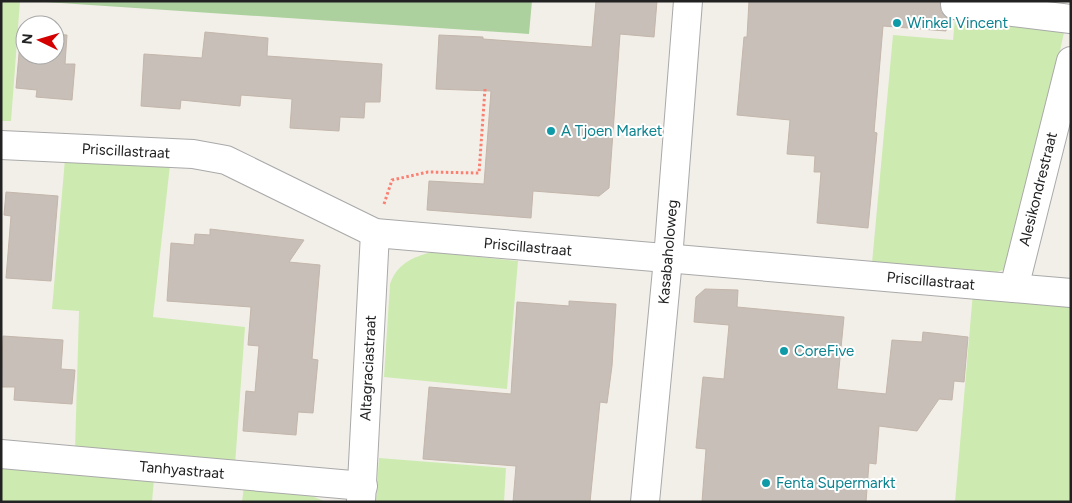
<svg xmlns="http://www.w3.org/2000/svg" width="1072" height="503" viewBox="0 0 1072 503" font-family="Figtree,sans-serif">
<style>
.grass{fill:#cdebb0}
.forest{fill:#add19e}
.building{fill:#c7bfb8;stroke:#c4b6ab}
.lines{fill:none;stroke-linecap:round;stroke-linejoin:round}
.minor-casing{stroke:#a9a9a9;stroke-width:30}
.path{stroke:#fa8072;stroke-width:3;stroke-dasharray:2.5 2.5;stroke-linecap:butt}
.minor{stroke:#fff;stroke-width:28}
.culture-dot{fill:#0f9aa8;stroke:#fff;stroke-width:2}
.labels{text-anchor:middle;stroke-width:4;stroke-linejoin:round;paint-order:stroke}
.culture-label{font-size:15px;fill:#0d838f;stroke:#fff;text-anchor:start}
.street-label{font-size:15px;fill:#222;stroke:#fff}
</style>
<rect width="100%" height="100%" fill="#f2efe9"/>
<!-- grass -->
<g class="grass">
<path d="M 1,1 L 20,1 L 11,121 L 1,121 Z"/>
<path d="M 955,18 L 1065,28 L 1014,260 L 1003,270 L 988,275 L 872,263 L 893,35 L 953,40 Z"/>
<path d="M 65,159 L 170,165 L 153,317 L 245,327 L 235,465 L 75,450 L 79,311 L 52,309 Z"/>
<path d="M 431,252 L 518,261 L 507,389 L 384,377 L 390,284 C 397,264 411,258 431,252 Z"/>
<path d="M 973,292 L 1071,300 L 1071,502 L 955,502 Z"/>
<path d="M 379,458 L 506,468 L 504,502 L 376,502 Z"/>
<path d="M 1,466 L 154,479 L 152,502 L 1,502 Z"/>
<path d="M 244,486 L 305,493 L 326,502 L 242,502 Z"/>
</g>
<!-- forest -->
<path class="forest" d="M 30,1 L 532,1 L 529,34 Z"/>
<!-- building -->
<g class="building">
<path d="M 596,1 L 657,1 L 654,37 L 620,34 L 609,188 L 599,196 L 533,191 L 531,218 L 427,210 L 429,181 L 484,184 L 491,91 L 436,89 L 439,35 L 483,37 L 483,39 L 592,47 Z"/>
<path d="M 749,1 L 940,1 L 941,12 L 947,18 L 946,31 L 883,26 L 874,132 L 877,133 L 868,228 L 817,223 L 821,172 L 814,172 L 815,156 L 787,154 L 790,120 L 737,115 L 744,37 L 747,37 Z"/>
<path d="M 21,31 L 25,32 L 25,55 L 55,55 L 55,34 L 67,35 L 65,64 L 75,64 L 72,100 L 36,97 L 37,90 L 16,88 Z"/>
<path d="M 205,32 L 268,38 L 267,56 L 382,64 L 380,102 L 365,102 L 364,118 L 340,117 L 339,131 L 290,128 L 292,99 L 241,95 L 240,106 L 181,100 L 180,109 L 141,106 L 144,54 L 202,58 Z"/>
<path d="M 6,192 L 58,196 L 51,281 L 6,278 L 11,216 L 4,215 Z"/>
<path d="M 210,229 L 304,240 L 289,262 L 320,265 L 312,359 L 318,360 L 313,413 L 298,412 L 296,435 L 243,431 L 246,391 L 255,392 L 259,346 L 248,345 L 251,307 L 167,301 L 171,243 L 194,245 L 195,234 L 210,235 Z"/>
<path d="M 705,289 L 738,290 L 737,307 L 844,317 L 837,389 L 886,394 L 892,340 L 922,342 L 923,332 L 968,337 L 964,382 L 954,381 L 952,400 L 939,399 L 917,431 L 879,426 L 876,464 L 869,463 L 866,502 L 702,502 L 706,449 L 696,448 L 703,377 L 724,379 L 729,325 L 694,322 L 696,297 Z"/>
<path d="M 569,301 L 616,304 L 612,366 L 607,403 L 600,402 L 590,502 L 513,502 L 516,466 L 423,459 L 429,387 L 511,394 L 517,302 L 569,306 Z"/>
<path d="M 3,336 L 63,340 L 61,369 L 75,370 L 72,404 L 14,400 L 15,387 L 1,387 Z"/>
</g>
<g class="lines">
<!-- minor casing -->
<g class="minor-casing">
<g id="minor">
<path d="M 955,5 L 1071,19"/>
<path d="M 1,145 L 193,154 L 226,160 L 375,233 L 1071,293"/>
<path d="M 1014,288 L 1071,61"/>
<path d="M 1,454 L 363,486"/>
<path d="M 361,502 L 375,233"/>
<path d="M 645,502 L 668,259 L 688,1"/>
</g>
</g>
<!-- path -->
<path class="path" d="M 384,204 L 392,180 L 428,172 L 479,173 L 485,89"/>
<!-- minor -->
<use href="#minor" class="minor"/>
</g>
<!-- markers -->
<g class="culture-dot">
<circle cx="897" cy="23" r="5"/>
<circle cx="551" cy="131" r="5"/>
<circle cx="784" cy="351" r="5"/>
<circle cx="766" cy="483" r="5"/>
</g>
<g class="labels">
<!-- culture labels -->
<g class="culture-label">
<text x="907" y="28">Winkel Vincent</text>
<text x="561" y="136">A Tjoen Market</text>
<text x="794" y="356">CoreFive</text>
<text x="776" y="488">Fenta Supermarkt</text>
</g>
<!-- street labels -->
<g class="street-label">
<text transform="translate(126 151) rotate(3)" y="5">Priscillastraat</text>
<text transform="translate(1038 189) rotate(-76)" y="5">Alesikondrestraat</text>
<text transform="translate(528 247) rotate(5)" y="5">Priscillastraat</text>
<text transform="translate(668 252) rotate(-85)" y="5">Kasabaholoweg</text>
<text transform="translate(931 281) rotate(5)" y="5">Priscillastraat</text>
<text transform="translate(368 368) rotate(-87)" y="5">Altagraciastraat</text>
<text transform="translate(182 470) rotate(5)" y="5">Tanhyastraat</text>
</g>
</g>
<!-- border -->
<rect width="1072" height="503" fill="none" stroke="#222222" stroke-width="5"/>
<!-- north arrow -->
<g transform="translate(40 40) rotate(275)"><circle r="24" fill="#ffffff" stroke="#a7a7a7"/>
<path d="M0-4L9 19L0 12L-9 19Z" fill="#d40000"/>
<text y="-8" font-size="14" font-weight="bold" text-anchor="middle" fill="#222222">N</text>
</g>
</svg>
